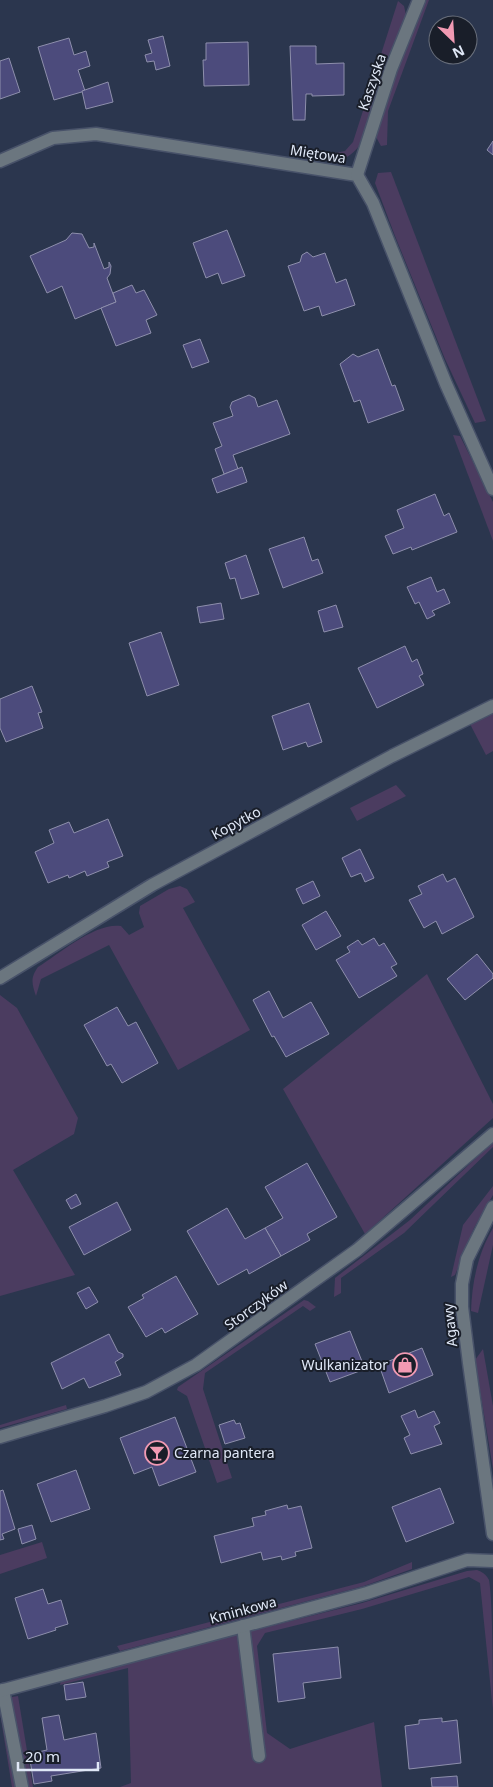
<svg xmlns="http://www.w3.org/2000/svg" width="493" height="1787" viewBox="0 0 493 1787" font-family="'Noto Sans',sans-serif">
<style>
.green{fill:#4b3c60}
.building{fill:#4c4b7c;stroke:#8e8fac}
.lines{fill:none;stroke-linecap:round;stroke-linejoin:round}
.minor-casing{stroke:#485269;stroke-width:15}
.minor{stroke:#6b767f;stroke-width:12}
.labels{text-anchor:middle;stroke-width:4;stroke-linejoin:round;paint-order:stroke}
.street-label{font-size:14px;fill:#e0e8f7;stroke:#191e29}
.poi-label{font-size:14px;fill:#e0e8f7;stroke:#191e29;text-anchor:end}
</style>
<rect width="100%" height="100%" fill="#2b364e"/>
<!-- green -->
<g class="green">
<path d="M 424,0 L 429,0 L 388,111 L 387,145 L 381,146 L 376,137 L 377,131 L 390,91 Z"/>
<path d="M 398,1 L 404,6 L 406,15 L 359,146 C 349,159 334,166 320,156 L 345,151 L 353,142 Z"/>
<path d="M 391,172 L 486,421 L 475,423 L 445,359 L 395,236 L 375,183 L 378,173 Z"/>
<path d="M 453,435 L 460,436 L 493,502 L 493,541 Z"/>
<path d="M 493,712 L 493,751 L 486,755 L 470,724 Z"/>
<path d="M 396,785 L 406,796 L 357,821 L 350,808 Z"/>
<path d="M 180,886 L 187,889 L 195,902 L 183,908 L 250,1030 L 178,1070 L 109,945 L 41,979 L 36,996 C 32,984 30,978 38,967 C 60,953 96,922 121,926 L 129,935 L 144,927 L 139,913 L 140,906 L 169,889 Z"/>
<path d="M 427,974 L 493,1104 L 493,1118 L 365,1234 L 283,1089 Z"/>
<path d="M 0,995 L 17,1008 L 78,1118 L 74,1134 L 13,1170 L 75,1275 L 0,1296 Z"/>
<path d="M 493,1142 L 493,1147 L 404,1233 L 341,1278 L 341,1293 L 334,1297 L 335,1278 L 410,1220 Z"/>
<path d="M 493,1186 L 493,1195 L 474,1228 L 455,1275 L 451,1277 L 463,1225 Z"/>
<path d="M 493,1228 L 493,1245 L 478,1313 L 471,1311 C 472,1282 478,1253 493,1228 Z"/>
<path d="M 304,1300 L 308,1301 L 316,1307 L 310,1311 L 303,1306 L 205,1373 L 203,1389 L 232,1478 L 217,1483 L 187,1396 L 177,1390 L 178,1387 Z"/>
<path d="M 483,1349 L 493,1406 L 493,1469 L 475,1360 Z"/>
<path d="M 66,1405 L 67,1409 L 0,1428 L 0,1425 Z"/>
<path d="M 42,1542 L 47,1558 L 0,1574 L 0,1555 Z"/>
<path d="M 412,1562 L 412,1569 L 364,1586 L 120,1651 L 117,1646 L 364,1582 Z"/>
<path d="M 477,1570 C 482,1572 486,1574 489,1580 C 493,1602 493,1683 493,1711 L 480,1583 L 469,1577 L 362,1609 L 265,1633 L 257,1646 L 267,1733 L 290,1749 L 374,1722 L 382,1787 L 120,1787 L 131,1783 L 128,1668 L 60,1685 L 61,1681 L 128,1662 L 362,1603 L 467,1571 Z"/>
<path d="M 18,1696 L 33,1787 L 12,1787 L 0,1713 L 0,1699 Z"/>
</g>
<!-- building -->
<g class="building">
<path d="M 163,36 L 170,66 L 156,70 L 154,61 L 147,62 L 145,55 L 152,53 L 148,40 Z"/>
<path d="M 69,38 L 74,55 L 86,51 L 90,66 L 78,70 L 85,91 L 54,100 L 38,47 Z"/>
<path d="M 248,42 L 249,85 L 204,86 L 203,60 L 206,60 L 206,43 Z"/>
<path d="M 290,46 L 316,46 L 316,64 L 344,63 L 344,95 L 312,96 L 312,94 L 306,94 L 305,120 L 293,120 Z"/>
<path d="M 9,58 L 20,92 L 0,99 L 0,61 Z"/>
<path d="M 108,82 L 113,102 L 86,109 L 82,91 Z"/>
<path d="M 493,141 L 493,155 L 487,150 Z"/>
<path d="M 227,230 L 245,276 L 222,284 L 218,273 L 206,278 L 193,243 Z"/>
<path d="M 72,233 L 82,234 L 89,248 L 94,247 L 94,243 L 104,269 L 109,267 L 109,262 L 111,266 L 110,274 L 107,278 L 116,302 L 75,319 L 62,286 L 47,293 L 30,256 L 66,240 Z"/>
<path d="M 307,252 L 313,257 L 325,253 L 336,283 L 346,279 L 355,305 L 322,316 L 319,306 L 304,311 L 288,266 L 300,262 L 302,255 Z"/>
<path d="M 132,285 L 136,293 L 144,290 L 157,315 L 146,320 L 151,333 L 116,346 L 101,308 L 116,302 L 113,293 Z"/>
<path d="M 200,339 L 209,362 L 192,368 L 183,345 Z"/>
<path d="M 378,349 L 392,386 L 395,385 L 404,410 L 368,423 L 360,400 L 354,402 L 340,364 L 353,354 L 358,357 Z"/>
<path d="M 249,395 L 255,398 L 258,407 L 277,400 L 290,434 L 233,455 L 238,469 L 224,474 L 215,449 L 222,446 L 213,423 L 233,416 L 230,407 L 232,402 Z"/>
<path d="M 242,467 L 247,482 L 217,493 L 212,479 Z"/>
<path d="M 435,494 L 444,516 L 449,513 L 457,532 L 412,550 L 411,547 L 393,554 L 385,536 L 404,528 L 397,510 Z"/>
<path d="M 304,537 L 312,561 L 318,559 L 323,573 L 283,588 L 269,549 Z"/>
<path d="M 246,555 L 259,594 L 241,599 L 235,578 L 230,579 L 225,563 Z"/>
<path d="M 431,577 L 437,592 L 444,589 L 450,603 L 432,611 L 435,615 L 427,619 L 419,602 L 415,604 L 407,587 Z"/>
<path d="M 221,603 L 224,619 L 200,623 L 197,607 Z"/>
<path d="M 336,605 L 343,627 L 324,632 L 318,611 Z"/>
<path d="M 161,632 L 179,685 L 147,696 L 129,643 Z"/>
<path d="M 405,646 L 412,662 L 417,659 L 423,674 L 419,676 L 424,685 L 377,708 L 358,668 Z"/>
<path d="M 32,686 L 42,712 L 38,713 L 43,728 L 6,742 L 0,728 L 0,699 Z"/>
<path d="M 309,703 L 322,742 L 308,747 L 306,742 L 283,750 L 272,716 Z"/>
<path d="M 108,819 L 123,856 L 107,862 L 109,867 L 87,876 L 85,871 L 69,878 L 68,875 L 48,883 L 35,852 L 54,843 L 49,830 L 69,822 L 74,833 Z"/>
<path d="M 360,849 L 374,878 L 365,882 L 361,873 L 351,877 L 342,858 Z"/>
<path d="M 443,874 L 447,882 L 455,878 L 474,917 L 442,934 L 436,921 L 424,928 L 409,900 L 422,894 L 418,886 Z"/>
<path d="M 313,881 L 320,896 L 303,904 L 296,889 Z"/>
<path d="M 326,911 L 341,936 L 316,950 L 302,925 Z"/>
<path d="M 374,938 L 379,946 L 384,943 L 397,964 L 391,967 L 397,976 L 359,998 L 336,960 L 350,952 L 347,947 L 358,940 L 362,945 Z"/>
<path d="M 477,954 L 493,974 L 493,978 L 465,1000 L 447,979 Z"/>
<path d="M 269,991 L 283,1018 L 311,1002 L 329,1034 L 286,1057 L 274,1036 L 272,1037 L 253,1000 Z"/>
<path d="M 117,1007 L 128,1026 L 136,1022 L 158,1063 L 122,1083 L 111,1064 L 107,1066 L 84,1025 Z"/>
<path d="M 307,1163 L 337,1217 L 307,1234 L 310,1240 L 281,1256 L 265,1228 L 283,1218 L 265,1187 Z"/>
<path d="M 76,1194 L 81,1204 L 71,1209 L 66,1200 Z"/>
<path d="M 117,1202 L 131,1230 L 84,1255 L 69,1227 Z"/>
<path d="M 227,1208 L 245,1239 L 265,1228 L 281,1256 L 249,1274 L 247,1269 L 218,1285 L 187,1231 Z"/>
<path d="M 176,1276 L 198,1314 L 165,1333 L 162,1328 L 146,1337 L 128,1307 L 144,1298 L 142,1295 Z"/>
<path d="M 89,1287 L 98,1302 L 86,1309 L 77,1293 Z"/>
<path d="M 350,1331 L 365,1369 L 330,1382 L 315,1344 Z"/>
<path d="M 109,1334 L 118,1352 L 123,1354 L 123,1357 L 115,1362 L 121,1375 L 89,1388 L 84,1378 L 62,1389 L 51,1363 Z"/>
<path d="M 422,1348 L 433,1375 L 389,1393 L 379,1365 Z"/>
<path d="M 415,1410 L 418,1418 L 434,1411 L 440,1423 L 434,1426 L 442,1444 L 411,1454 L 404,1438 L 410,1435 L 401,1416 Z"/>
<path d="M 175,1417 L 196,1472 L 159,1486 L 152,1467 L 134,1474 L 120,1438 Z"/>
<path d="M 234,1420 L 236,1424 L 240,1423 L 245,1438 L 225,1444 L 219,1425 Z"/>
<path d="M 76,1470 L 90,1509 L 51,1522 L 37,1484 Z"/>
<path d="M 440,1488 L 454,1523 L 406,1542 L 392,1507 Z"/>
<path d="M 3,1490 L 15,1529 L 2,1534 L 4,1539 L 0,1540 L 0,1491 Z"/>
<path d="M 287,1505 L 288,1509 L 301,1506 L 312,1548 L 295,1552 L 296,1556 L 282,1560 L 281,1556 L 263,1560 L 261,1552 L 221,1563 L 214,1536 L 254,1526 L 252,1518 L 266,1515 L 265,1511 Z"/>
<path d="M 32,1525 L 36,1539 L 22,1544 L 18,1529 Z"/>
<path d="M 43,1589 L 48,1604 L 61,1600 L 68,1624 L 55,1628 L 56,1630 L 28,1639 L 15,1598 Z"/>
<path d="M 338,1647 L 341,1678 L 303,1683 L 305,1698 L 278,1702 L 273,1654 Z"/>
<path d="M 83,1682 L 86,1697 L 66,1700 L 64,1685 Z"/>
<path d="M 59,1715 L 64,1740 L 96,1733 L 101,1768 L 51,1776 L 52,1781 L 34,1784 L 29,1754 L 47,1750 L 42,1718 Z"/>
<path d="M 442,1718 L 442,1722 L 457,1720 L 461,1763 L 409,1769 L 405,1726 L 419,1724 L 419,1720 Z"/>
<path d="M 457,1776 L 458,1787 L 432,1787 L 431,1778 Z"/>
</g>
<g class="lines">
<!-- minor casing -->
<g class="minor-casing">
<g id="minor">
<path d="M 0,161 L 53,138 L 96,134 L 357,175 L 373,203 L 446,384 L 493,489"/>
<path d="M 357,175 L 391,69 L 419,0"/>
<path d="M 0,978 L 152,885 L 392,756 L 493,706"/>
<path d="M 493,1207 L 467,1259 L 462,1284 L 462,1307 L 469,1363 L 493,1534"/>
<path d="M 0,1437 L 105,1406 L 146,1392 L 196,1365 L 357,1250 L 493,1134"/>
<path d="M 243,1626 L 259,1756"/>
<path d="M 3,1690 L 22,1787"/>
<path d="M 0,1691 L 367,1593 L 467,1560 L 493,1561"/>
</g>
</g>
<!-- minor -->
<use href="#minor" class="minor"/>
</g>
<!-- icons -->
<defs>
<g id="shop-ring" transform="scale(1.25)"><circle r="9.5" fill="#191e29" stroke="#f19ab3" stroke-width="1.5"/><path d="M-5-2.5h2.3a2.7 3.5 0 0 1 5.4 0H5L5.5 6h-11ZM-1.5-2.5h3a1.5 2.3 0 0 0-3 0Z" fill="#f19ab3"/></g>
<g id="bar-ring" transform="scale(1.25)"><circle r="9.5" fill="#191e29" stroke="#f19ab3" stroke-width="1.5"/><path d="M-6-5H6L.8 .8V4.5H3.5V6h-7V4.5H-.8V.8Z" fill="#f19ab3"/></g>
</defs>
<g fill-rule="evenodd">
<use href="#shop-ring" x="405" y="1365"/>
<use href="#bar-ring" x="157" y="1453"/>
</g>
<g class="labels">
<!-- street labels -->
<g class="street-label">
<text transform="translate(372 82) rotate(-71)" y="5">Kaszyska</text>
<text transform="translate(318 154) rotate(9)" y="5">Miętowa</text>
<text transform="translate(236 823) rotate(-28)" y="5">Kopytko</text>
<text transform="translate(256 1305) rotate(-36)" y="5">Storczyków</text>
<text transform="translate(450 1325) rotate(-96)" y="5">Agawy</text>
<text transform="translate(243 1610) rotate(-15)" y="5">Kminkowa</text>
</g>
<!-- poi labels -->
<g class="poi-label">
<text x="388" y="1370">Wulkanizator</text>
<text x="174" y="1458" text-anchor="start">Czarna pantera</text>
</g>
</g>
<!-- north arrow -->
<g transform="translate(453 40) rotate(155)"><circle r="24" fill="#191e29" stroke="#696f7b"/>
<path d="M0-4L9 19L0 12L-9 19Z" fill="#f19ab3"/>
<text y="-8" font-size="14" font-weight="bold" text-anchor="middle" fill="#e0e8f7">N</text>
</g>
<!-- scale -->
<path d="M18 1762v8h80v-8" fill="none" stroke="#e0e8f7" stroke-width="2.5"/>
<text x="25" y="1762" font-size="15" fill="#e0e8f7" stroke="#191e29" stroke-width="4" paint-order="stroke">20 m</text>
</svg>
